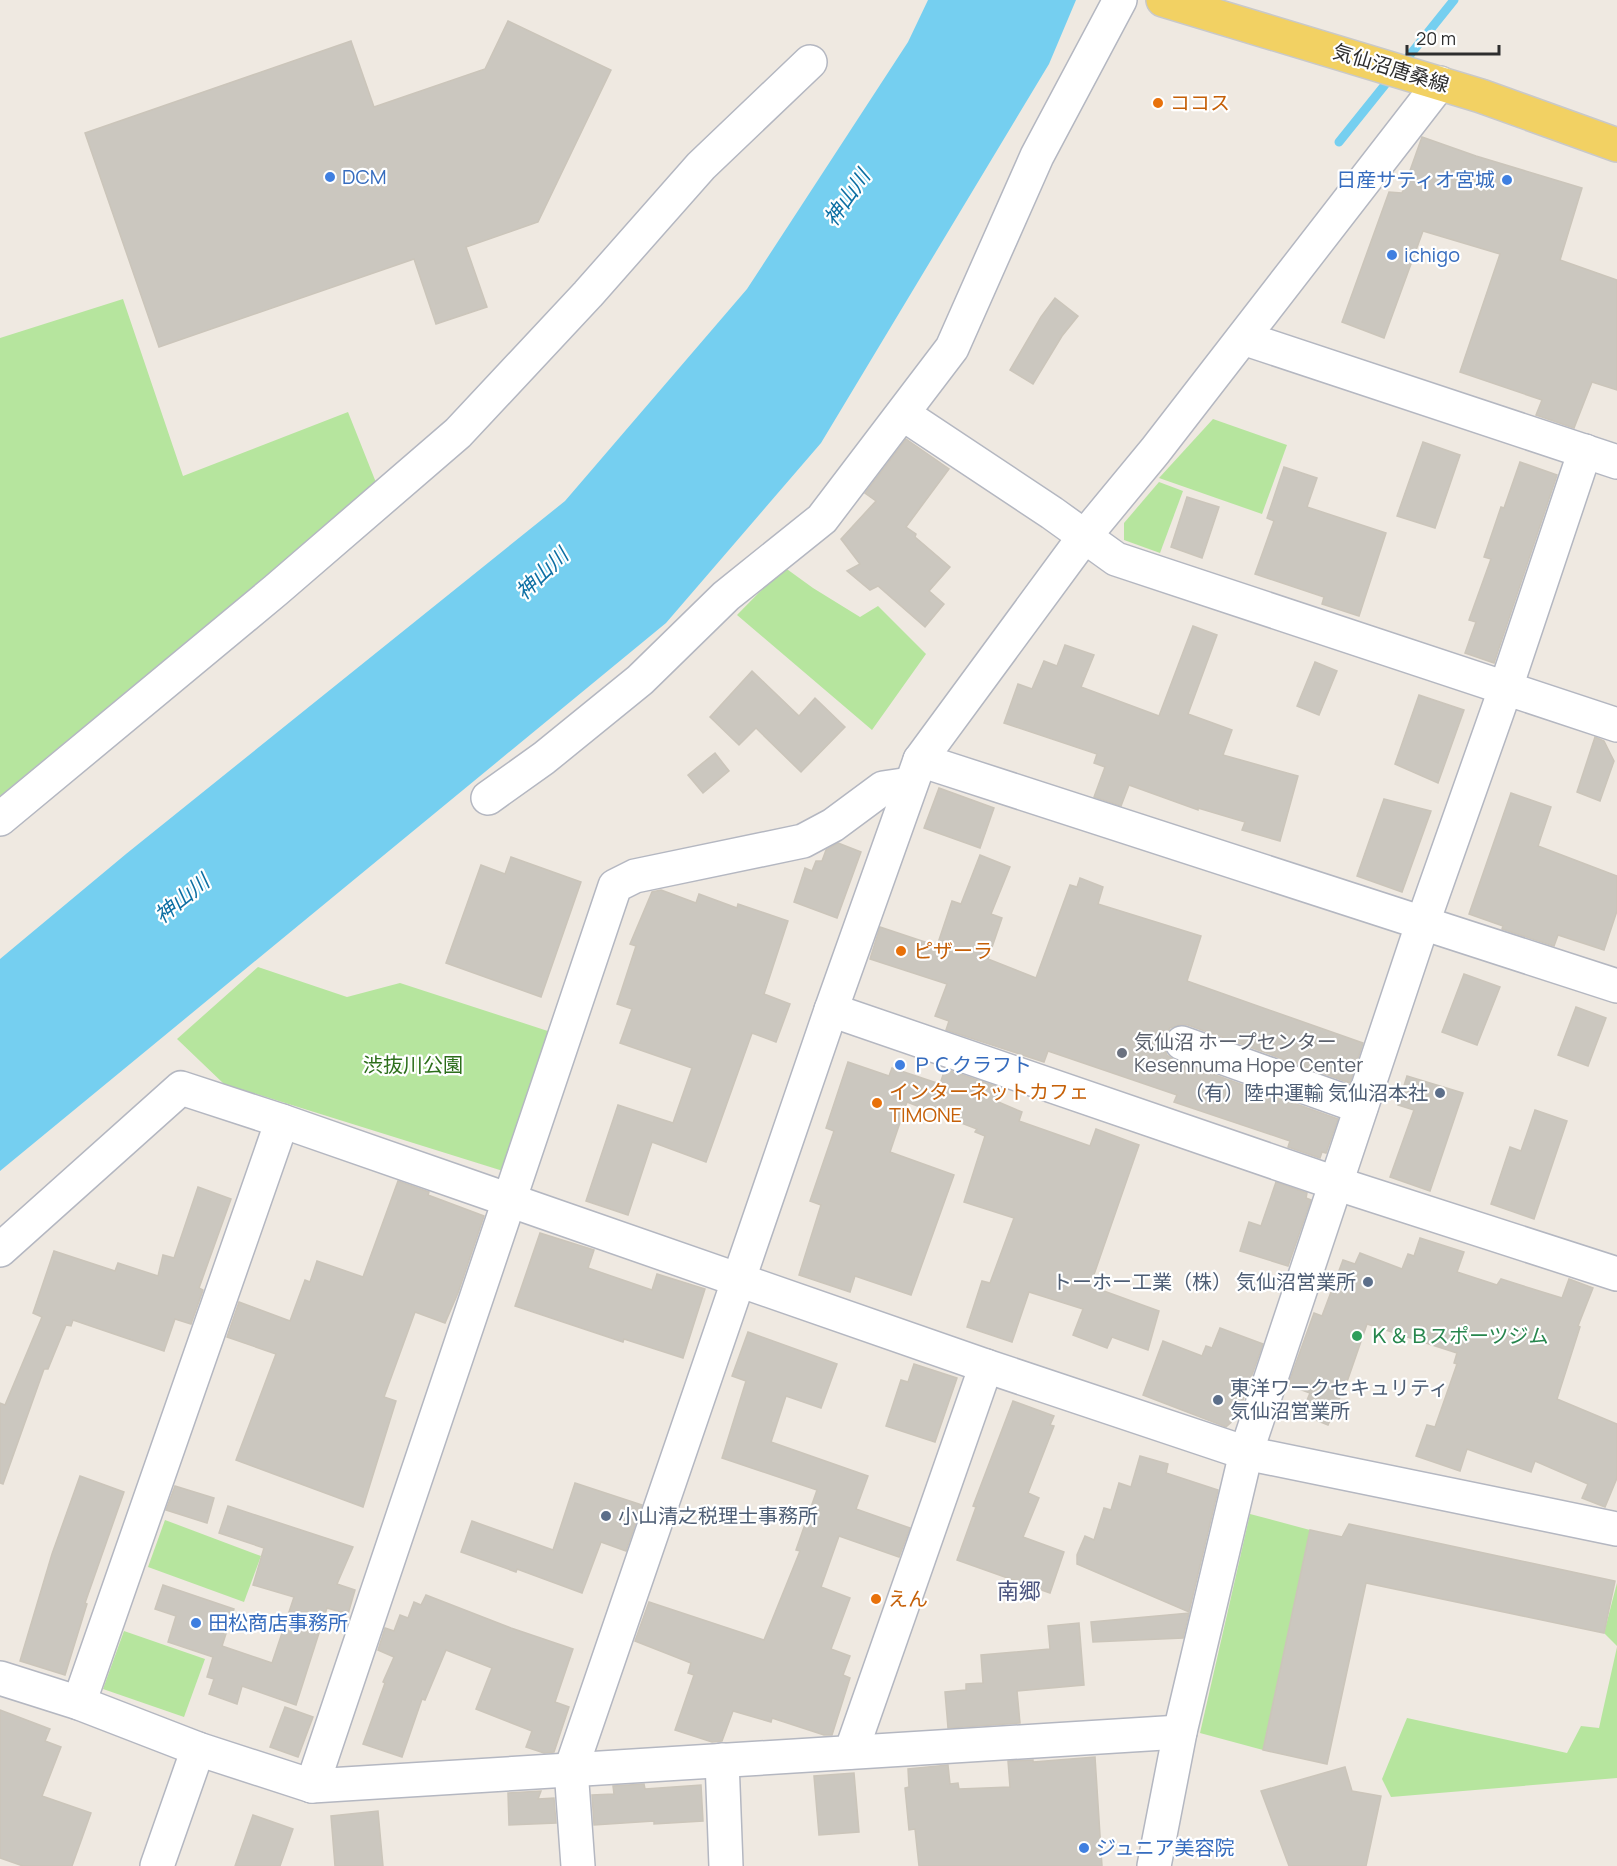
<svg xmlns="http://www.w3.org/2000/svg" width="1617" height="1866" viewBox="0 0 1617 1866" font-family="Manrope,'Noto Sans JP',sans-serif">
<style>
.green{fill:#b6e59e}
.water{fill:#75cff0}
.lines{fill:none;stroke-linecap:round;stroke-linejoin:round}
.stream{stroke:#75cff0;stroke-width:9}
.building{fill:#cbc7bf;stroke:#cbc5ba;stroke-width:1.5}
.minor-casing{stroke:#b4b7c1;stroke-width:36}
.major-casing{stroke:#c9c9c9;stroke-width:36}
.minor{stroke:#fff;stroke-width:33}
.major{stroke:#f2d163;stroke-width:33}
.food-dot{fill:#e8710a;stroke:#fff;stroke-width:2}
.shop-dot{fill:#3f7fe0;stroke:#fff;stroke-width:2}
.worship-dot{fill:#6b7280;stroke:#fff;stroke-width:2}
.service-dot{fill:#5c6f8a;stroke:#fff;stroke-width:2}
.leisure-dot{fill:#2e9e5b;stroke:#fff;stroke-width:2}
.labels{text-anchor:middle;stroke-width:4.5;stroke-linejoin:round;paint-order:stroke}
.street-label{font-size:20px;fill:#2e2e2e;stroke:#fff}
.food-label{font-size:20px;fill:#c56008;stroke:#fff;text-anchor:start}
.shop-label{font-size:20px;fill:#366cbe;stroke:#fff;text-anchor:start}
.worship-label{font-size:20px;fill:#5b616d;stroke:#fff;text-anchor:start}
.park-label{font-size:20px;fill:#2c6e1b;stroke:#fff}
.service-label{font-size:20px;fill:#4e5e75;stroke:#fff;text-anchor:end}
.leisure-label{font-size:20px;fill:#27864d;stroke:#fff;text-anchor:start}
.water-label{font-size:21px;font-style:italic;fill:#0d6fa3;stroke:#fff}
.quarter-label{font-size:22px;fill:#4d5680;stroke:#fff}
</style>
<rect width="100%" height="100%" fill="#efe9e1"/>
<!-- green -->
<g class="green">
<path d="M 123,299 L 183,476 L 348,412 L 377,485 L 0,796 L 0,338 Z"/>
<path d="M 1213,419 L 1287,445 L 1262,514 L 1159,478 Z"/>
<path d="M 1159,482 L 1183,491 L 1160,553 L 1124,540 L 1124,523 Z"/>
<path d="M 784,567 L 813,588 L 860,617 L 878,606 L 926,654 L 872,730 L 737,615 Z"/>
<path d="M 258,967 L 347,997 L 400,983 L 560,1035 L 503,1171 L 224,1084 L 177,1039 Z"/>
<path d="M 1250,1514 L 1310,1530 L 1263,1750 L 1200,1733 Z"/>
<path d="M 165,1520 L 261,1556 L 244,1602 L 148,1567 Z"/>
<path d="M 1617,1583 L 1617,1646 L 1604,1633 Z"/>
<path d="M 124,1631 L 205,1659 L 184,1717 L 103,1689 Z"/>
<path d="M 1617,1647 L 1617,1778 L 1391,1797 L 1382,1779 L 1407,1718 L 1567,1753 L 1581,1726 L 1599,1728 Z"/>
</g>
<!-- water -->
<path class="water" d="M 928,0 L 1076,0 L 1049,64 L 821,443 L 666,623 L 0,1171 L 0,959 L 126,854 L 565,501 L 747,289 L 908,42 Z"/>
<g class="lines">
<!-- stream -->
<g class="stream">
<path d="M 1401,66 L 1454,0"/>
<path d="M 1339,142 L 1392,76"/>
</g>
</g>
<!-- building -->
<g class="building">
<path d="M 508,21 L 611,70 L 538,222 L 466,247 L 487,307 L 436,324 L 414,259 L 159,347 L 85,133 L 351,41 L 374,107 L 485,69 Z"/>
<path d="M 1422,137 L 1476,156 L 1582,188 L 1560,260 L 1617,280 L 1617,390 L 1592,382 L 1574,428 L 1536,415 L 1542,400 L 1460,372 L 1500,254 L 1423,231 L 1384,338 L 1342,322 L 1389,192 L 1402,193 Z"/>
<path d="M 1055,298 L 1078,316 L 1062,336 L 1033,384 L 1010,370 L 1041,317 Z"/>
<path d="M 906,439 L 949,469 L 906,527 L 916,534 L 915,537 L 950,567 L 929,591 L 944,604 L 925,627 L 878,586 L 870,590 L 847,571 L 860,564 L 841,539 L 876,501 L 865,493 Z"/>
<path d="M 1423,442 L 1460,455 L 1435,528 L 1397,516 Z"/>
<path d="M 1520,462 L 1557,475 L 1494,663 L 1465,653 L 1476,622 L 1469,620 L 1491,559 L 1484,557 L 1501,507 L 1504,508 Z"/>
<path d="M 1284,467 L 1317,478 L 1307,507 L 1386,533 L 1359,616 L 1322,604 L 1324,597 L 1255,574 L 1274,521 L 1267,518 Z"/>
<path d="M 1187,497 L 1219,507 L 1202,558 L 1171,547 Z"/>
<path d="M 1193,626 L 1217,635 L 1188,714 L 1232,730 L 1223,755 L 1298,776 L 1280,841 L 1242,830 L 1245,822 L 1198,808 L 1198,810 L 1129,785 L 1121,806 L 1094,797 L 1105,767 L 1094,763 L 1097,754 L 1004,723 L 1018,684 L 1032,689 L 1044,661 L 1057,666 L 1065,645 L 1094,655 L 1081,687 L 1159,716 Z"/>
<path d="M 1315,662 L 1337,671 L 1319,715 L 1297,706 Z"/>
<path d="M 752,671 L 799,716 L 815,698 L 845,727 L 801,772 L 756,728 L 739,745 L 710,717 Z"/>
<path d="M 1419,695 L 1464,710 L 1438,783 L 1395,764 Z"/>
<path d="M 1595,737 L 1604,741 L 1614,761 L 1600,801 L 1577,792 Z"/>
<path d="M 715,753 L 729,771 L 703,793 L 688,775 Z"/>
<path d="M 939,788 L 994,808 L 980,848 L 924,828 Z"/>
<path d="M 1511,793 L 1551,807 L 1538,846 L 1617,876 L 1617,911 L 1604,950 L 1558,935 L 1554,946 L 1502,929 L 1503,926 L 1469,914 Z"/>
<path d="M 1384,799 L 1431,811 L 1402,892 L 1357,876 Z"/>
<path d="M 838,843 L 861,852 L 837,918 L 794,902 L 805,868 L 812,871 L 816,861 L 822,861 L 826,850 Z"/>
<path d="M 980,855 L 1010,867 L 991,914 L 1002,918 L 988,959 L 1036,978 L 1070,885 L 1077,887 L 1080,878 L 1103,887 L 1098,904 L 1201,936 L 1187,981 L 1363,1043 L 1350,1083 L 1188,1025 L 1179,1025 L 1170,1028 L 1164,1037 L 1164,1047 L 1167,1055 L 1176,1061 L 1338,1119 L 1326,1153 L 1322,1152 L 1320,1158 L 1288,1147 L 1290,1141 L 1174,1102 L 1177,1095 L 1048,1051 L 1044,1062 L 946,1030 L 949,1021 L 935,1016 L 947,984 L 870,959 L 880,927 L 937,946 L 952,901 L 961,904 Z"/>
<path d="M 511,857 L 581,882 L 541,997 L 446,963 L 481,865 L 505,874 Z"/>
<path d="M 661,890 L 696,903 L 699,894 L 737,908 L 738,904 L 788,921 L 764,994 L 790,1004 L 776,1042 L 752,1033 L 706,1162 L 652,1142 L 628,1215 L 586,1201 L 618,1105 L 673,1123 L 692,1068 L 620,1043 L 632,1009 L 617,1004 L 636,946 L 630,944 L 652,892 Z"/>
<path d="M 1464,974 L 1500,987 L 1477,1045 L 1442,1032 Z"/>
<path d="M 1576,1007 L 1606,1018 L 1588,1066 L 1558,1055 Z"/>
<path d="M 848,1062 L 889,1076 L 892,1068 L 940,1084 L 945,1069 L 1001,1088 L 996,1101 L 1022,1112 L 1019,1121 L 1090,1146 L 1096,1129 L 1139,1145 L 1090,1286 L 1159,1311 L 1148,1350 L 1112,1337 L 1107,1348 L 1073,1335 L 1083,1309 L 1029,1292 L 1012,1342 L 967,1327 L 982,1281 L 990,1283 L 1014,1218 L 964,1202 L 985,1136 L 975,1132 L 977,1129 L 907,1102 L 890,1152 L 954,1175 L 911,1295 L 855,1276 L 850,1292 L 799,1275 L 821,1205 L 810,1201 L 834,1131 L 826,1128 Z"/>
<path d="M 1407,1076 L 1463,1093 L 1430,1191 L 1390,1177 L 1414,1110 L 1398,1105 Z"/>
<path d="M 1535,1110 L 1567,1121 L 1534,1219 L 1491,1204 L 1510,1147 L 1521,1151 Z"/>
<path d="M 398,1181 L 429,1192 L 428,1195 L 484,1216 L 458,1293 L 445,1323 L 415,1312 L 384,1397 L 396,1401 L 363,1507 L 236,1460 L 276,1354 L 227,1337 L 239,1302 L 290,1321 L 305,1280 L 310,1282 L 317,1261 L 363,1277 Z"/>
<path d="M 1276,1182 L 1307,1193 L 1306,1198 L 1311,1200 L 1288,1266 L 1240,1251 L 1249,1222 L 1261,1226 Z"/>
<path d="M 198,1187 L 231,1199 L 199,1288 L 203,1290 L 191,1324 L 175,1319 L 164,1351 L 73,1320 L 71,1326 L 66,1325 L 48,1369 L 44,1369 L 3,1484 L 0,1483 L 0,1403 L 5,1405 L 42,1317 L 33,1313 L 54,1251 L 115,1271 L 118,1263 L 158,1276 L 163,1255 L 174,1258 Z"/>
<path d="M 540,1233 L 594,1250 L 588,1268 L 652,1290 L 657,1274 L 705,1289 L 683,1358 L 624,1339 L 623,1342 L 515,1306 Z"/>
<path d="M 1420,1238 L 1464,1252 L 1457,1272 L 1497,1285 L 1501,1279 L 1562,1298 L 1569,1279 L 1593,1288 L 1578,1326 L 1580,1327 L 1557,1399 L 1617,1424 L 1617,1478 L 1605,1507 L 1582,1498 L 1588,1484 L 1535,1461 L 1531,1472 L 1467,1449 L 1460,1471 L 1416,1456 L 1427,1425 L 1435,1427 L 1457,1364 L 1454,1363 L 1457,1353 L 1367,1324 L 1348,1379 L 1328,1425 L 1301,1414 L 1310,1393 L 1288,1385 L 1314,1313 L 1322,1316 L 1343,1260 L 1355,1264 L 1360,1253 L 1402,1269 L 1408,1254 L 1414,1256 Z"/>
<path d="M 1220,1328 L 1263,1344 L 1237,1417 L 1226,1427 L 1143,1395 L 1163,1341 L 1202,1356 L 1206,1346 L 1212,1348 Z"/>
<path d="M 748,1332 L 837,1364 L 821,1408 L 786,1396 L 771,1442 L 868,1476 L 856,1509 L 910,1528 L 899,1557 L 839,1536 L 821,1587 L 850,1598 L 831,1649 L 850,1656 L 843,1675 L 850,1678 L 832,1735 L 824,1735 L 772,1718 L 771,1722 L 733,1711 L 722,1741 L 712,1742 L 675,1730 L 694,1675 L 688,1673 L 691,1663 L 635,1641 L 649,1602 L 764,1640 L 800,1551 L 796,1550 L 817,1490 L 722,1458 L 746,1381 L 732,1376 Z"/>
<path d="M 914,1364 L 957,1378 L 935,1442 L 886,1426 L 901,1380 L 908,1382 Z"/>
<path d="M 1013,1401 L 1054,1416 L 1050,1425 L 1054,1426 L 1028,1493 L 1039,1498 L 1023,1537 L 1064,1552 L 1050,1593 L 957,1560 L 976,1507 L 973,1506 Z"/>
<path d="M 1140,1456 L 1168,1464 L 1166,1473 L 1218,1490 L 1189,1612 L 1077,1564 L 1077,1555 L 1085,1536 L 1094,1540 L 1104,1508 L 1111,1510 L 1119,1483 L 1131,1487 Z"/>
<path d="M 80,1476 L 124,1492 L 85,1603 L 87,1604 L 65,1675 L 20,1661 L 52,1554 Z"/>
<path d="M 575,1483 L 642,1505 L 626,1551 L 601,1542 L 582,1593 L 517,1569 L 516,1572 L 461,1552 L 472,1521 L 553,1550 Z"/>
<path d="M 175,1486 L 214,1498 L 207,1523 L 166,1510 Z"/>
<path d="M 228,1506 L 353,1547 L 337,1584 L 355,1590 L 348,1614 L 327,1608 L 296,1705 L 242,1686 L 237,1704 L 209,1694 L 214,1679 L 207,1677 L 213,1657 L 168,1642 L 176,1616 L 155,1609 L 163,1585 L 234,1609 L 222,1646 L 272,1663 L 294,1597 L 253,1585 L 264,1548 L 219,1533 Z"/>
<path d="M 1349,1524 L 1615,1581 L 1604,1633 L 1366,1583 L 1327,1764 L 1263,1750 L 1310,1530 L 1342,1537 Z"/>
<path d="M 426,1595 L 511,1628 L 573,1649 L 555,1702 L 569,1707 L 554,1752 L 544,1753 L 526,1747 L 532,1731 L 476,1709 L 492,1668 L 446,1650 L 425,1700 L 422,1699 L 402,1757 L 363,1744 L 385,1683 L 383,1682 L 394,1657 L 378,1650 L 385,1628 L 394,1631 L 400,1615 L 408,1618 L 414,1602 L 421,1605 Z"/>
<path d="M 1189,1613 L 1183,1638 L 1093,1642 L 1091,1622 Z"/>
<path d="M 1079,1623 L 1084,1685 L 1017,1691 L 1020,1723 L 948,1728 L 945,1692 L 966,1690 L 966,1684 L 983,1683 L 981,1655 L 1050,1649 L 1048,1626 Z"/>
<path d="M 285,1707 L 313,1717 L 298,1757 L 270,1747 Z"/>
<path d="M 0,1710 L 50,1729 L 45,1741 L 61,1747 L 42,1796 L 91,1813 L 72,1866 L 23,1866 L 0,1858 Z"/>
<path d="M 1095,1757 L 1102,1866 L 919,1866 L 915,1829 L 909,1830 L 905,1788 L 909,1787 L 908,1769 L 948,1765 L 950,1784 L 958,1783 L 959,1789 L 1010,1787 L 1008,1761 L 1033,1760 L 1033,1762 Z"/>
<path d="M 1345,1767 L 1352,1791 L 1381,1796 L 1366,1866 L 1289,1866 L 1261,1791 Z"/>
<path d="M 854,1773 L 859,1832 L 819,1835 L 814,1776 Z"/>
<path d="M 644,1784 L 645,1789 L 701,1785 L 703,1821 L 654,1824 L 654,1821 L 594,1825 L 592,1795 L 614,1794 L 613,1786 Z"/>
<path d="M 541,1791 L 538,1799 L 554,1798 L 556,1823 L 509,1825 L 508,1793 Z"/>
<path d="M 378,1811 L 383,1866 L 335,1866 L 331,1816 Z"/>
<path d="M 253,1815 L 293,1829 L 280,1866 L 235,1866 Z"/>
</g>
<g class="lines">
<!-- minor casing -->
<g class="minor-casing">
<g id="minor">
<path d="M 1243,338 L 1617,462"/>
<path d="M 903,414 L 1052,513 L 1116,559 L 1617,725"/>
<path d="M 920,760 L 1617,986"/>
<path d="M 488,798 L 544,758 L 640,680 L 726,596 L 822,519 L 952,348 L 1037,156 L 1120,0"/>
<path d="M 0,819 L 276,590 L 458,433 L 588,294 L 701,166 L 810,62"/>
<path d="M 831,1010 L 1335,1183 L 1617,1274"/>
<path d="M 1182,1043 L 1361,1107"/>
<path d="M 0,1250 L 181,1088 L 282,1121 L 986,1366 L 1246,1453 L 1617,1529"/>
<path d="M 0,1678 L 79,1703 L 198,1749 L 312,1786 L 1180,1732"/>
<path d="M 79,1703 L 282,1121"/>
<path d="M 851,1752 L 986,1366"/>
<path d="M 722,1760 L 726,1866"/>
<path d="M 312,1786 L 615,886 L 635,876 L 803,841 L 833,825 L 883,788 L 910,784"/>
<path d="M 157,1866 L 198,1749"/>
<path d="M 578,1866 L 571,1769 L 831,1010 L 920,760 L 1084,537 L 1155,451 L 1440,83"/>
<path d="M 1154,1866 L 1180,1732 L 1246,1453 L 1423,922 L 1506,687 L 1585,451"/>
</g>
</g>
<!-- major casing -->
<g class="major-casing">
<path id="major" d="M 1163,0 L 1481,96 L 1617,145"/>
</g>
<!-- minor -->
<use href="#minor" class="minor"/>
<!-- major -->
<use href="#major" class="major"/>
</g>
<!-- markers -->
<g class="food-dot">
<circle cx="1158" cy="103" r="6"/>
<circle cx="901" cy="951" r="6"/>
<circle cx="877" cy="1103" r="6"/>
<circle cx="876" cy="1599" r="6"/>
</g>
<g class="shop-dot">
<circle cx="330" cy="177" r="6"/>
<circle cx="1507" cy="180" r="6"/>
<circle cx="1392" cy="255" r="6"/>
<circle cx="900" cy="1065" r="6"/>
<circle cx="196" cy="1623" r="6"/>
<circle cx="1084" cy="1848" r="6"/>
</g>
<circle class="worship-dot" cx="1122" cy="1053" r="6"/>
<g class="service-dot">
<circle cx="1440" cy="1093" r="6"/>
<circle cx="1368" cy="1282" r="6"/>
<circle cx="1218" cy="1400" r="6"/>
<circle cx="606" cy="1516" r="6"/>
</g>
<circle class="leisure-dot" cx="1357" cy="1336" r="6"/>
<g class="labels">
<!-- street labels -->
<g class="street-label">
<text transform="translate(1391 68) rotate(17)" y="7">気仙沼唐桑線</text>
</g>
<!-- food labels -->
<g class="food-label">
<text x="1170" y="110">ココス</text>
<text x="913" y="958">ピザーラ</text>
<text x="889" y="1099">インターネットカフェ<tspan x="889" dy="23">TIMONE</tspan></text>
<text x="888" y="1606">えん</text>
</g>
<!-- shop labels -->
<g class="shop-label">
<text x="342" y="184">DCM</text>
<text x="1495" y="187" text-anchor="end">日産サティオ宮城</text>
<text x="1404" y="262">ichigo</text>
<text x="912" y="1072">ＰＣクラフト</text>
<text x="208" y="1630">田松商店事務所</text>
<text x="1096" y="1855">ジュニア美容院</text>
</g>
<!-- worship labels -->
<g class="worship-label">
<text x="1134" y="1049">気仙沼 ホープセンター<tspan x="1134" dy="23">Kesennuma Hope Center</tspan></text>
</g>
<!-- park labels -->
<g class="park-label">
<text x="413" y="1072">渋抜川公園</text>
</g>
<!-- service labels -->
<g class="service-label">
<text x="1428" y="1100">（有）陸中運輸 気仙沼本社</text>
<text x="1356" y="1289">トーホー工業（株） 気仙沼営業所</text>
<text x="1230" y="1395" text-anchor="start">東洋ワークセキュリティ<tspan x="1230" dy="23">気仙沼営業所</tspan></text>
<text x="618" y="1523" text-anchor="start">小山清之税理士事務所</text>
</g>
<!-- leisure labels -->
<g class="leisure-label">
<text x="1369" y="1343">Ｋ＆Ｂスポーツジム</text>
</g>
<!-- water labels -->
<g class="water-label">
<text transform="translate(847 198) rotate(-55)" y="7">神山川</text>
<text transform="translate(542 574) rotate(-44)" y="7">神山川</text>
<text transform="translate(182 899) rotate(-39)" y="7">神山川</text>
</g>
<!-- quarter labels -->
<g class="quarter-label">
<text x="1019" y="1599">南郷</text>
</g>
</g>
<!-- scale -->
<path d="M1407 45v9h92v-9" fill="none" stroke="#2e2e2e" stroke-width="3"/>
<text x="1416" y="45" font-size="18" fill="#2e2e2e" stroke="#ffffff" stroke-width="4.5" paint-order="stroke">20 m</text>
</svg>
